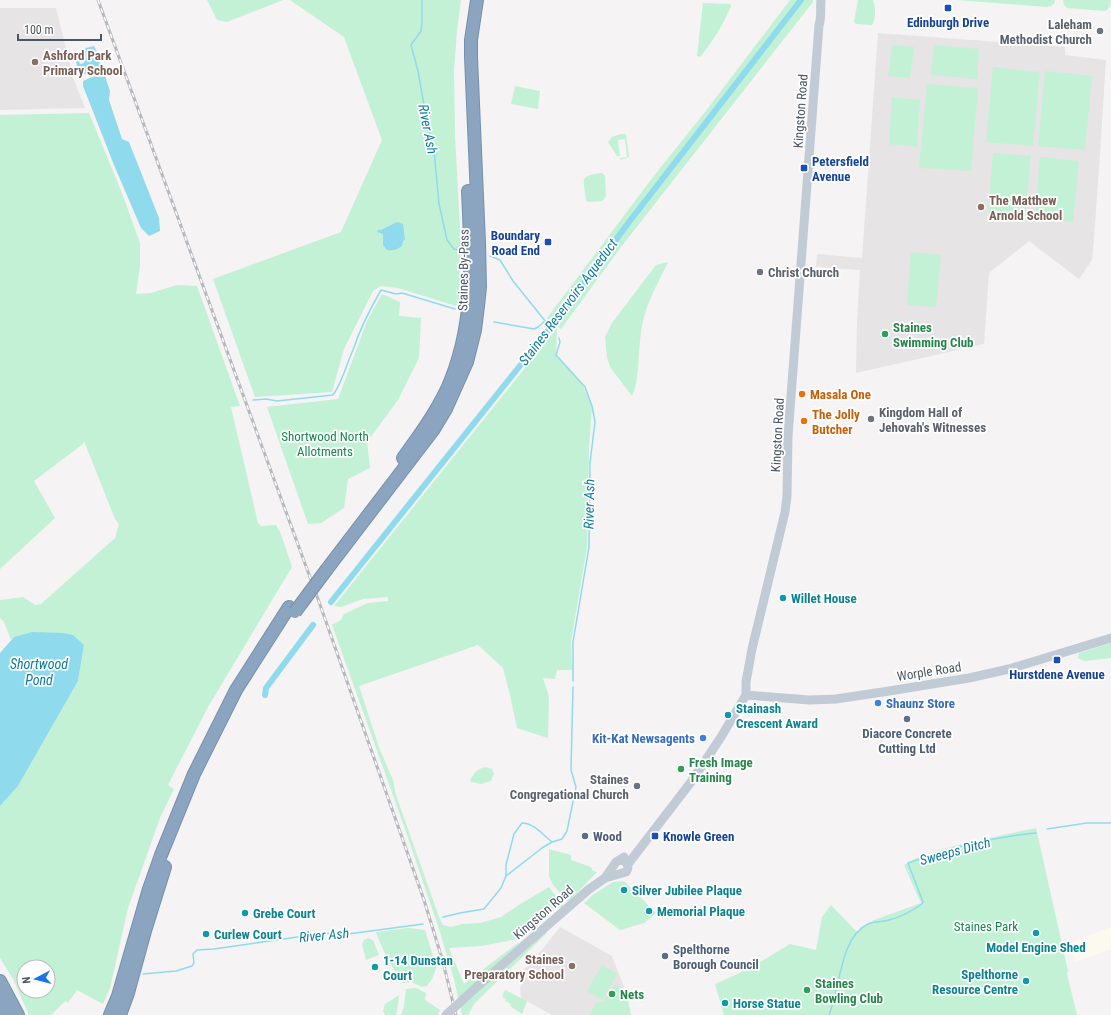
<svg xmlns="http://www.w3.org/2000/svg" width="1111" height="1015" viewBox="0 0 1111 1015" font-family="'Roboto Condensed',sans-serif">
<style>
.commercial{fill:#fdf9ef}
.education{fill:#e6e4e5}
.green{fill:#c3f1d5;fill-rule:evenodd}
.water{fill:#90daee}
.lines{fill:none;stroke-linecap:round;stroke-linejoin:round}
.stream{stroke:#90daee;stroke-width:1.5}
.canal{stroke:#90daee;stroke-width:6}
.highway-casing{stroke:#7690ad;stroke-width:14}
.secondary{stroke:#c1cbd6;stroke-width:9}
.highway{stroke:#8ba5c1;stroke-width:12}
.rail-casing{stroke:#b5b8bd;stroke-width:3}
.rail{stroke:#fff;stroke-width:1.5;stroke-dasharray:4.5;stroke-linecap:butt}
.highway-bridge-casing{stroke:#7690ad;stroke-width:14;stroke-linecap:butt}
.secondary-bridge{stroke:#c1cbd6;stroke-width:9}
.highway-bridge{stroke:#8ba5c1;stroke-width:12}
.transit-dot{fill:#1a4fb4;stroke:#fff;stroke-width:1.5}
.worship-dot{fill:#6b7280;stroke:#fff;stroke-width:1.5}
.education-dot{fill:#8d6e63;stroke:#fff;stroke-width:1.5}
.leisure-dot{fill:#2e9e5b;stroke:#fff;stroke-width:1.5}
.food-dot{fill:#e8710a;stroke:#fff;stroke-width:1.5}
.culture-dot{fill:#0f9aa8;stroke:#fff;stroke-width:1.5}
.shop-dot{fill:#3f7fe0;stroke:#fff;stroke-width:1.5}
.service-dot{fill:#5c6f8a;stroke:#fff;stroke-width:1.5}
.labels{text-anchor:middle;stroke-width:3.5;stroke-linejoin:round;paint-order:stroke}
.transit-label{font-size:13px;font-weight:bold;fill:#164399;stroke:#fff}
.worship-label{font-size:13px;font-weight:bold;fill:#5b616d;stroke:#fff;text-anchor:end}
.education-label{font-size:13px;font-weight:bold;fill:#785e54;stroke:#fff;text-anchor:start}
.street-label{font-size:13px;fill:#4a5661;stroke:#fff}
.leisure-label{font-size:13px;font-weight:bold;fill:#27864d;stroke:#fff;text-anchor:start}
.food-label{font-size:13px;font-weight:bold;fill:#c56008;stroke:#fff;text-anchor:start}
.park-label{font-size:13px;fill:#17864f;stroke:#fff}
.culture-label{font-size:13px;font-weight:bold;fill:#0d838f;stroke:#fff;text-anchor:start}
.shop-label{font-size:13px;font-weight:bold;fill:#366cbe;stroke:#fff;text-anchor:start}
.service-label{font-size:13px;font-weight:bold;fill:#4e5e75;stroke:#fff;text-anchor:start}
.water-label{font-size:14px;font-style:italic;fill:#0c7c9b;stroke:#fff}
</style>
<rect width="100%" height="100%" fill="#f5f3f3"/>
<!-- commercial -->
<path class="commercial" d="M 1111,927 L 1111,949 L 1075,962 L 1071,942 Z"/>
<!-- education -->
<g class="education">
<path d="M 0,8 L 56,8 L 73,77 L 85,108 L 0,110 Z"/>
<path d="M 878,33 L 1065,47 L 1065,55 L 1106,60 L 1100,154 L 1093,252 L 1092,260 L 1079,279 L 1029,241 L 989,273 L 984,344 L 856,373 L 857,321 L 860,270 L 816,267 L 817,254 L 862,258 Z"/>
<path d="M 560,927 L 612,956 L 626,992 L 631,1015 L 552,1015 L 521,998 L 520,987 L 522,984 L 515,980 L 541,951 Z"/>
</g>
<!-- green -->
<g class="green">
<path d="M 207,0 L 283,0 L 227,22 L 217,20 Z"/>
<path d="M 290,0 L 461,0 L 457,31 L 454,70 L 455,135 L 461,247 L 459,307 L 398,288 L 381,286 L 373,291 L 344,349 L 332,392 L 255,397 L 213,279 L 341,232 L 382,140 L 344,37 Z"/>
<path d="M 790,0 L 813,0 L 813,2 L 621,247 L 561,329 L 547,318 L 653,177 L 705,112 Z"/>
<path d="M 858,0 L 873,0 C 876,7 876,18 872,25 L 856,24 L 854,22 Z"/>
<path d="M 956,0 L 1055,0 C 1055,5 1051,6 1047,7 Z"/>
<path d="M 1063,0 L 1111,0 L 1110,6 L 1107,10 L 1104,11 L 1067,8 L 1064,5 Z"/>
<path d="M 703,3 L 730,4 L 731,6 C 723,25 713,41 700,57 L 697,56 Z"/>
<path d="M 892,45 L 914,47 L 910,78 L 888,76 Z"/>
<path d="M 934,45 L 979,49 L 977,79 L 931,75 Z"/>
<path d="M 993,67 L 1040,72 L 1033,146 L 986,142 Z"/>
<path d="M 1045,71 L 1092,76 L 1085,150 L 1038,146 Z"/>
<path d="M 927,84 L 978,88 L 971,171 L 919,168 Z"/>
<path d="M 515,86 L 540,91 L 538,109 L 511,104 Z"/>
<path d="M 892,97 L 920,100 L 917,147 L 889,144 Z"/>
<path d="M 89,113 L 122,193 L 140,243 L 140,267 L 136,294 L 151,293 L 177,285 L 197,286 L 240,406 L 231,407 L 258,523 L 261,526 L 276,525 L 281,534 L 292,567 L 208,707 L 168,785 L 174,789 L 160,818 L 128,908 L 110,988 L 103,1004 L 77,990 L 68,1003 L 65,1001 L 51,1015 L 29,1015 L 13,979 L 0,958 L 0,806 L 18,786 L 78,681 L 84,645 L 14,637 L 11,640 L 4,622 L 0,618 L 0,600 L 23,597 L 35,605 L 41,604 L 115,538 L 119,524 L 115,519 L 84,441 L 83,444 L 34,481 L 55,518 L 0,569 L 0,115 ZM 24,967 L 48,967 L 48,991 L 24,991 Z"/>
<path d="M 621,134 L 626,134 L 629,157 L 620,160 L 620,158 L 627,157 L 625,139 L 618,140 L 620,156 L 617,156 L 608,142 L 612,137 Z"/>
<path d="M 993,153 L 1031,156 L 1025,217 L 988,213 Z"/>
<path d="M 1040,157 L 1079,161 L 1073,222 L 1035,218 Z"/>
<path d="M 602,173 L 605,176 L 606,196 L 602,201 L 588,202 L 586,200 C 584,179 578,176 602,173 Z"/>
<path d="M 911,252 L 941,255 L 936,307 L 907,305 Z"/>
<path d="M 668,262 C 658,283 646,303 642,326 C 638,344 640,382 632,396 L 610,367 L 607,357 L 605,337 L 612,323 L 656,265 Z"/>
<path d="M 382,294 L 400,302 L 399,316 L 421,318 L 419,358 L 398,400 L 367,442 L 370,468 L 348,479 L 344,508 L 321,523 L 308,524 L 267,407 L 338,399 L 367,321 Z"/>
<path d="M 557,328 L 556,355 L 582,384 L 592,406 L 589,448 L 587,547 L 571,642 L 572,670 L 557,670 L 555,679 L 543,678 L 549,697 L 548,738 L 517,728 L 510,695 L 503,668 L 478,645 L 359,686 L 380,750 L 393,780 L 396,795 L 439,917 L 443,925 L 451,927 L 462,924 L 480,923 L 501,917 L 522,903 L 549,887 L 564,907 L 553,909 L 528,935 L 512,940 L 481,946 L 449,948 L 464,984 L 515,945 L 519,943 L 540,926 L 547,933 L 474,1004 L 468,1015 L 462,1015 L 454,979 L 439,929 L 405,829 L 332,625 L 341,620 L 344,614 L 368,603 L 388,601 L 388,597 L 363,599 L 341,607 L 334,606 Z"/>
<path d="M 1111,643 L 1111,658 L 1085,661 L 1081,660 L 1078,658 L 1079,653 Z"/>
<path d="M 486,767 L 492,769 L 494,773 L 491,781 L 481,784 L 471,782 L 470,780 C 474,773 478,768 486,767 Z"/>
<path d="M 1036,828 L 1068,971 L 1067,974 L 1077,1015 L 724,1015 L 715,984 C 742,973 766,959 790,944 L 816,950 L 822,917 L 831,905 L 857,932 L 874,920 L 921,903 L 904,865 C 921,854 940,850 959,845 C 985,839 1010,833 1036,828 Z"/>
<path d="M 549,849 L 571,855 L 571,860 L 591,867 L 593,871 L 597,872 L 568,902 L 553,885 L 549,876 Z"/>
<path d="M 624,881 L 656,913 L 644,923 L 620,930 L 584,903 L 594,894 L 613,882 Z"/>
<path d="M 408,928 L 425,930 L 434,959 L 436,969 L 432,979 L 427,986 L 422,987 L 411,982 L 402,983 C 392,967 382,950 376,932 Z"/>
<path d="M 368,938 L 373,940 L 379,955 L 366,960 L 362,944 L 364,940 Z"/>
<path d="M 602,965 L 617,974 L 602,1000 L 587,991 Z"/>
<path d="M 615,984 L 626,992 L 631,1015 L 589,1015 L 597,1002 L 604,1001 Z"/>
<path d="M 416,988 L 426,993 L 425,1000 L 440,1010 L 438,1015 L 401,1015 L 404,1006 L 406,989 Z"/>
<path d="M 505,990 L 527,1001 L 522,1014 L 510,1006 L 511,1004 L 505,1001 L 506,999 L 502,997 Z"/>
<path d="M 399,995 L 398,1005 L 396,1015 L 385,1015 L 383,1011 L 385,1004 Z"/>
</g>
<!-- water -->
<g class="water">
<path d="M 94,46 L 98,54 L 102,75 L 105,76 L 110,91 L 109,100 L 122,139 L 129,142 L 159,218 L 160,231 L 149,236 L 141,228 L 114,165 L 83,86 L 83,81 L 94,76 L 93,72 L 81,75 L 78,71 L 76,62 L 79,60 L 80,64 L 84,63 L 81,52 L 86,48 Z"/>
<path d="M 397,222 L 403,224 L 405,240 L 403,241 L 402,246 C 396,250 393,251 387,250 L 383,245 L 383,234 L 377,232 L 378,230 L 381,230 Z"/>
<path d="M 32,632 L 63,633 L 73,635 L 84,645 L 78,681 L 18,786 L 0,806 L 0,653 L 14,637 Z"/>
</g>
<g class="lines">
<!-- stream -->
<g class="stream">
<path d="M 422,0 L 422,23 L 421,31 L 411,45 L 418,71 L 427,122 L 434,150 L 439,204 L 447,240 L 454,249 L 462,251"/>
<path d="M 490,256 L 500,260 L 513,281 L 546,322"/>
<path d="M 494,322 L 534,329 L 538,327 L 545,321"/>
<path d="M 559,338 L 560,342 L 556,355 L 585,387 L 592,406 L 595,422 L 590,463 L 589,547 L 573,642 L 573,681"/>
<path d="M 253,400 L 266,399 L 277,401 L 333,395 C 343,381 346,365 353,350 C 360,329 370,309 381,290 L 396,294 L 402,293 L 455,309"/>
<path d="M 1047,829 L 1087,823 L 1111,823"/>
<path d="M 506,876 L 542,848 L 552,842"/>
<path d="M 443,917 L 460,913 L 484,909 L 501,888 L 506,876 L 506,865 L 514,834 L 522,823 C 534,823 543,835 552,842 L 562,839 L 567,831 L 576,787 L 571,770 L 573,687"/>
<path d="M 143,974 L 176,971 L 192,966 L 194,963 L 193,954 L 197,950 L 214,949 L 325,933 L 348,934 L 423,924"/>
<path d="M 829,1015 C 840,989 840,937 868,924 C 874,921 883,922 889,920 C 901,917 912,911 922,904 L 923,902 L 908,863 C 949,848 993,837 1036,833"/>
</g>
<!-- canal -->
<g class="canal">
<path d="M 331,602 L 559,317 L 629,222 L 801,0"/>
<path d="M 265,695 L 266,688 L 313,625"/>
</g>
<!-- highway casing -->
<g class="highway-casing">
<g id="highway">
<path d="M 403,458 C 419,436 435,414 447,389 C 476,324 471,259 468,191"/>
<path d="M 327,569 L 434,429 L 446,409 L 467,362 L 475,330 L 478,306 L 480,287 L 479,243 L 471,57 L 471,40 L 477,0"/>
<path d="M 0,981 L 18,1015"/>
<path d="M 0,1001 L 7,1015"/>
<path d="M 110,1015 L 118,996 L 149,889 L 161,855 L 194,774 L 236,690 L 289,607"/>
<path d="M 120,1015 L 128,993 L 145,931 L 165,867"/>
</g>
</g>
<!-- secondary -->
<g class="secondary">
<path d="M 746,695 L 809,700 L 836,699 L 889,691 L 969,678 L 1009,669 L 1111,638"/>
<path d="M 628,864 L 691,782 L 721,737 L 746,695 L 746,682 L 752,649 L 785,512 L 787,496 L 788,436 L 819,25 C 822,17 820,8 821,0"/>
<path d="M 605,878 L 616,862 L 624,857"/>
<path d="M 480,984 L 588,890 L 605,878 L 626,872 C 629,868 628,866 626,862 L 621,860"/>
</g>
<!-- highway -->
<use href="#highway" class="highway"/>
<!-- rail casing -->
<g class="rail-casing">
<path id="rail" d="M 98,0 L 318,599 L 424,900 L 443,962 L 456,1015"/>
</g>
<!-- rail -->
<use href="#rail" class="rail"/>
<!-- highway-bridge casing -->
<g class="highway-bridge-casing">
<path id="highway-bridge" d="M 295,612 L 327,569"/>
</g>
<!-- secondary-bridge -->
<path class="secondary-bridge" d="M 446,1015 L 480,984"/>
<!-- highway-bridge -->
<use href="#highway-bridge" class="highway-bridge"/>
</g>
<!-- markers -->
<g class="transit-dot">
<rect x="944" y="4" width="8" height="8" rx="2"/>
<rect x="800" y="164" width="8" height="8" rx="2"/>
<rect x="544" y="238" width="8" height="8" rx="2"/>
<rect x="1053" y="656" width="8" height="8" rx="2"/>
<rect x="651" y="832" width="8" height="8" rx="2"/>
</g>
<g class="worship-dot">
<circle cx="1100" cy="31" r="4"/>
<circle cx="760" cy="272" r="4"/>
<circle cx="871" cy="419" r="4"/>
<circle cx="637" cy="786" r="4"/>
</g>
<g class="education-dot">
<circle cx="35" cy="62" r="4"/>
<circle cx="981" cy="207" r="4"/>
<circle cx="572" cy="966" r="4"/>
</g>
<g class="leisure-dot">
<circle cx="885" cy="334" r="4"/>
<circle cx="681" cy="769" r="4"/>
<circle cx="807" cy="990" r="4"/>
<circle cx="612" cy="994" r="4"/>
</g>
<g class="food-dot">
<circle cx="802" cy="394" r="4"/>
<circle cx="804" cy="421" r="4"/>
</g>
<g class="culture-dot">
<circle cx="783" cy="598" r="4"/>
<circle cx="728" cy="715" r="4"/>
<circle cx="624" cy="890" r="4"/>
<circle cx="649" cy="911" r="4"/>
<circle cx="245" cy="913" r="4"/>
<circle cx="1036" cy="933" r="4"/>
<circle cx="206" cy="934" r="4"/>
<circle cx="375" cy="967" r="4"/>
<circle cx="1026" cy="981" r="4"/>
<circle cx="725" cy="1003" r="4"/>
</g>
<g class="shop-dot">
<circle cx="878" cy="703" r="4"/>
<circle cx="703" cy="738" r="4"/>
</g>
<g class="service-dot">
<circle cx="907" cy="719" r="4"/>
<circle cx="585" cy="836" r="4"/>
<circle cx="665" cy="956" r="4"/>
</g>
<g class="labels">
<!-- transit labels -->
<g class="transit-label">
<text x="948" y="27">Edinburgh Drive</text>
<text x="812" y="166" text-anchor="start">Petersfield<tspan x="812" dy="15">Avenue</tspan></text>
<text x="540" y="240" text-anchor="end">Boundary<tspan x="540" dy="15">Road End</tspan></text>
<text x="1057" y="679">Hurstdene Avenue</text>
<text x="663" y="841" text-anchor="start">Knowle Green</text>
</g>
<!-- worship labels -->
<g class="worship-label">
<text x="1092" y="29">Laleham<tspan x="1092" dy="15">Methodist Church</tspan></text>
<text x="768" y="277" text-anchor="start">Christ Church</text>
<text x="879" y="417" text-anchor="start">Kingdom Hall of<tspan x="879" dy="15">Jehovah's Witnesses</tspan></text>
<text x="629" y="784">Staines<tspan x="629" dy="15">Congregational Church</tspan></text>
</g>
<!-- education labels -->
<g class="education-label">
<text x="43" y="60">Ashford Park<tspan x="43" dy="15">Primary School</tspan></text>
<text x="989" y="205">The Matthew<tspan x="989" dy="15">Arnold School</tspan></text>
<text x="564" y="964" text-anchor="end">Staines<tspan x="564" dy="15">Preparatory School</tspan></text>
</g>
<!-- street labels -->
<g class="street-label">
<text transform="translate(800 111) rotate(-86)" y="5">Kingston Road</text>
<text transform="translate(463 270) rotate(-89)" y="5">Staines By-Pass</text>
<text transform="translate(777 435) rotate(-87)" y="5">Kingston Road</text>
<text transform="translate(929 671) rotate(-9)" y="5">Worple Road</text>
<text transform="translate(543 912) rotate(-41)" y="5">Kingston Road</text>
</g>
<!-- leisure labels -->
<g class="leisure-label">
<text x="893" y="332">Staines<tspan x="893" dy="15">Swimming Club</tspan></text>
<text x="689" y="767">Fresh Image<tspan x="689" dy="15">Training</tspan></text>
<text x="815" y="988">Staines<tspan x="815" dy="15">Bowling Club</tspan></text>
<text x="620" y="999">Nets</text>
</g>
<!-- food labels -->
<g class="food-label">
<text x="810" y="399">Masala One</text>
<text x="812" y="419">The Jolly<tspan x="812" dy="15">Butcher</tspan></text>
</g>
<!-- park labels -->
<g class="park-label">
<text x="325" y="441">Shortwood North<tspan x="325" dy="15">Allotments</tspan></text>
<text x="986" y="931">Staines Park</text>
</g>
<!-- culture labels -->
<g class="culture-label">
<text x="791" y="603">Willet House</text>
<text x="736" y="713">Stainash<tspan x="736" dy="15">Crescent Award</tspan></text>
<text x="632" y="895">Silver Jubilee Plaque</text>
<text x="657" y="916">Memorial Plaque</text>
<text x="253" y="918">Grebe Court</text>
<text x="214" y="939">Curlew Court</text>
<text x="1036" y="952" text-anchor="middle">Model Engine Shed</text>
<text x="383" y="965">1-14 Dunstan<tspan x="383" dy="15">Court</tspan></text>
<text x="1018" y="979" text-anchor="end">Spelthorne<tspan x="1018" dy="15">Resource Centre</tspan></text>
<text x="733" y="1008">Horse Statue</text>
</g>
<!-- shop labels -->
<g class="shop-label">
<text x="886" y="708">Shaunz Store</text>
<text x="695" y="743" text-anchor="end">Kit-Kat Newsagents</text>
</g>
<!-- service labels -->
<g class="service-label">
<text x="907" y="738" text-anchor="middle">Diacore Concrete<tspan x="907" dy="15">Cutting Ltd</tspan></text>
<text x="593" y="841">Wood</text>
<text x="673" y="954">Spelthorne<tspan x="673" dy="15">Borough Council</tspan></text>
</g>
<!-- water labels -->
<g class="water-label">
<text transform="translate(428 129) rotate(79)" y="5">River Ash</text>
<text transform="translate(568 302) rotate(-53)" y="5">Staines Reservoirs Aqueduct</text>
<text transform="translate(589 504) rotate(-89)" y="5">River Ash</text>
<text x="39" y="669">Shortwood<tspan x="39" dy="16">Pond</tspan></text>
<text transform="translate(955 851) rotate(-15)" y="5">Sweeps Ditch</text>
<text transform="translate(324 935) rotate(-5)" y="5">River Ash</text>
</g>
</g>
<!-- north arrow -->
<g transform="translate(36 979) rotate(263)"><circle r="19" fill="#ffffff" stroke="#b7bbc0"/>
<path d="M0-3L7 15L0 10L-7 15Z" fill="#1a73e8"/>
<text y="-6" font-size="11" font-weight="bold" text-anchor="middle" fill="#4a5661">N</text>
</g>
<!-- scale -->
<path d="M18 34v6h83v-6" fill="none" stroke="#4a5661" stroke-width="2"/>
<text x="24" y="34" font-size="12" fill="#4a5661" stroke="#ffffff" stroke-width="3" paint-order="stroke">100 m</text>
</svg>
